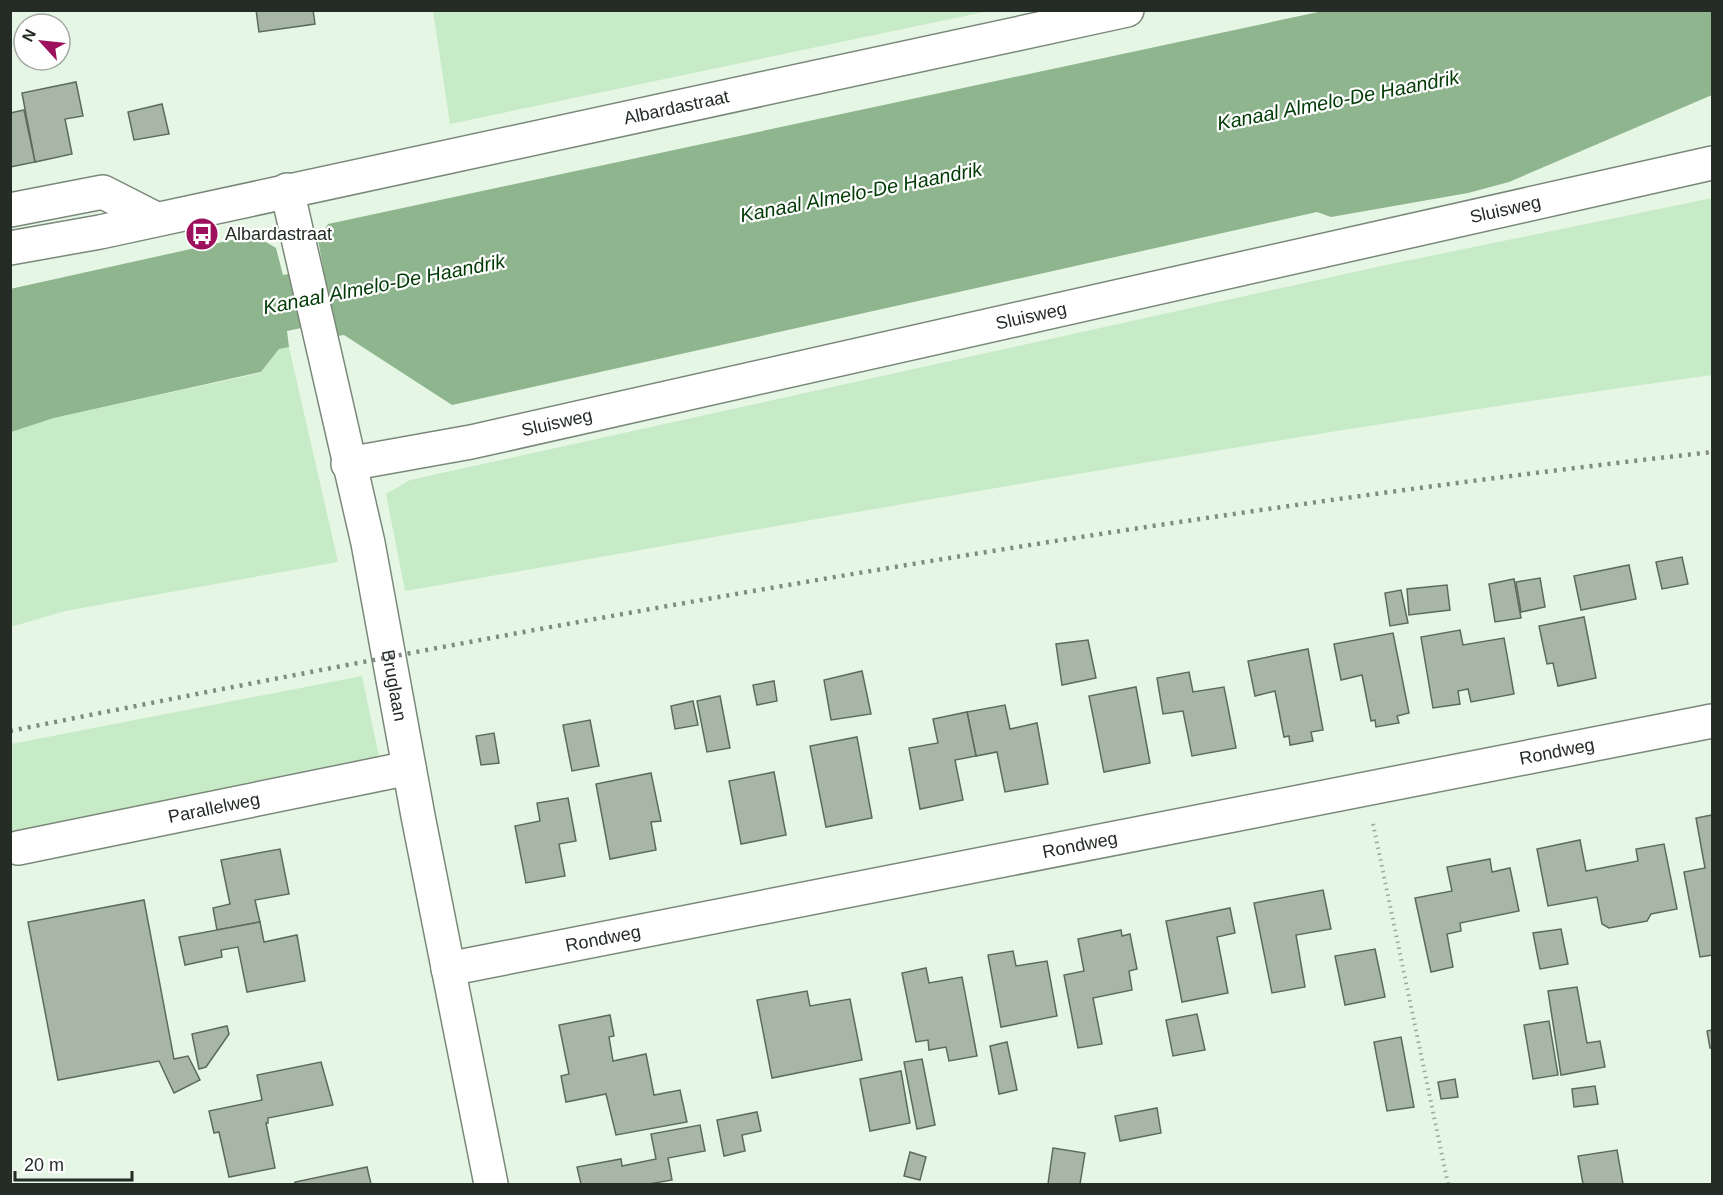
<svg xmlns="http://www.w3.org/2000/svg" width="1723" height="1195" viewBox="0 0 1723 1195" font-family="Helvetica,sans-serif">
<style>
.green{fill:#c8ebc7}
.water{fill:#8fb58e}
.building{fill:#a7b6a6;stroke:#5d6b5d;stroke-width:1.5}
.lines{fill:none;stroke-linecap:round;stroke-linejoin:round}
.street-casing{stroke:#7a8879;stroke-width:36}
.secondary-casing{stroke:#7a8879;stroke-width:36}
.path{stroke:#9ca89b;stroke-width:4;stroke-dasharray:1.5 4.5;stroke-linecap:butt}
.street{stroke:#fff;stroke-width:33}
.secondary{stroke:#fff;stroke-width:33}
.rail{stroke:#808a7f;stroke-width:4.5;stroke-dasharray:3 6;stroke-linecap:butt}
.labels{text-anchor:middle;stroke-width:4.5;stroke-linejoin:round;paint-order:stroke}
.street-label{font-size:18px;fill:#252b25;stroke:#fefefe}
.poi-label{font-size:18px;fill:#252b25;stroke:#fefefe;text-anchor:start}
.water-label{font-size:20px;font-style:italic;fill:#003a05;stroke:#fefefe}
</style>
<rect width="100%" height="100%" fill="#e6f6e5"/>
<!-- green -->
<g class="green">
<path d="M 433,11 L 433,10 L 989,11 L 450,124 Z"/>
<path d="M 1712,198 L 1712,375 C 1275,435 840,516 405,591 L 386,494 L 410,480 L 1386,265 Z"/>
<path d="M 289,347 L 338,562 L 65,611 L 11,627 L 11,432 L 54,418 L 261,373 L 279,349 Z"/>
<path d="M 362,676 L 380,761 L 11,833 L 11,744 Z"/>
</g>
<!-- water -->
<path class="water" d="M 1323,11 L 1712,11 L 1712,95 L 1509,182 L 1468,193 L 1331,217 L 1317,212 L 452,405 L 344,335 L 338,336 L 334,321 L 287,331 L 289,347 L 279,349 L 261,372 L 54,418 L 11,432 L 10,289 L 254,235 L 276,248 L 283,275 L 323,267 L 318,240 L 328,224 Z"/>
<!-- building -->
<g class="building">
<path d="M 256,10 L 313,10 L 315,24 L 259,32 Z"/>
<path d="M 76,82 L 83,116 L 65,119 L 72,154 L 35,162 L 22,93 Z"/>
<path d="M 162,104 L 169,134 L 134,140 L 128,112 Z"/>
<path d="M 24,110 L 35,162 L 10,167 L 10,113 Z"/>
<path d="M 1682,557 L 1688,584 L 1662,589 L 1656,562 Z"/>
<path d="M 1629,565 L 1636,599 L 1581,610 L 1574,576 Z"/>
<path d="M 1540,578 L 1545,607 L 1521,612 L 1516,582 Z"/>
<path d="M 1514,579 L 1521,618 L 1495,622 L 1489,584 Z"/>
<path d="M 1447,585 L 1450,610 L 1409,615 L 1407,589 Z"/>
<path d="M 1401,590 L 1408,623 L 1390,626 L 1385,593 Z"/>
<path d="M 1584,617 L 1596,678 L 1558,686 L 1553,663 L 1547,664 L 1539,626 Z"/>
<path d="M 1460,630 L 1463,645 L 1504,638 L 1514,694 L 1471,702 L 1468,689 L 1458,691 L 1460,704 L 1433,708 L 1421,637 Z"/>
<path d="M 1393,633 L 1409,713 L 1397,716 L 1399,723 L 1376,727 L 1375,720 L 1371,721 L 1362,675 L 1341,680 L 1334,644 Z"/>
<path d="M 1088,640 L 1096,678 L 1062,685 L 1056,644 Z"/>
<path d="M 1308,649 L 1323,730 L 1311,732 L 1313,741 L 1290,745 L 1289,736 L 1284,737 L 1275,691 L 1255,696 L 1248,661 Z"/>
<path d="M 862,671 L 871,714 L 831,720 L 824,680 Z"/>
<path d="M 1189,672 L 1193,692 L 1224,687 L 1236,748 L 1192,756 L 1183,711 L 1163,714 L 1157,678 Z"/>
<path d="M 774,681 L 777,701 L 757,705 L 753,685 Z"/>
<path d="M 1136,687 L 1150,763 L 1104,772 L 1089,696 Z"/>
<path d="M 720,696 L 730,748 L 707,752 L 697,701 Z"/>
<path d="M 693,701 L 698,725 L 675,729 L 671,706 Z"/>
<path d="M 1005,705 L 1010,729 L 1037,723 L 1048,784 L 1005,792 L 997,752 L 976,756 L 967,712 Z"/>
<path d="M 967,712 L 976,756 L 955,760 L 963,800 L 920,809 L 909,748 L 938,743 L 933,719 Z"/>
<path d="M 590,720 L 599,766 L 572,771 L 563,725 Z"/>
<path d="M 494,733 L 499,763 L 481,765 L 476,736 Z"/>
<path d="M 857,737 L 872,818 L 826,827 L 810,746 Z"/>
<path d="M 774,772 L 786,835 L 741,844 L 729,781 Z"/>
<path d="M 651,773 L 661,821 L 651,822 L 656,850 L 610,859 L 596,784 Z"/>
<path d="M 568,798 L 576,841 L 559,844 L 565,876 L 526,883 L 515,826 L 540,821 L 537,803 Z"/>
<path d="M 1712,815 L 1712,955 L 1700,957 L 1684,872 L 1705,868 L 1696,818 Z"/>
<path d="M 1580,840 L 1586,871 L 1638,861 L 1636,849 L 1664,844 L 1677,909 L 1651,914 L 1647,921 L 1609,928 L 1602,924 L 1597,897 L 1548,906 L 1537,849 Z"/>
<path d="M 280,849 L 289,894 L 255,900 L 260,922 L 217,930 L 213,908 L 230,904 L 221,860 Z"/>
<path d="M 1490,859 L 1492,872 L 1510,868 L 1519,911 L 1460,923 L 1461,931 L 1447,934 L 1453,967 L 1431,972 L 1415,898 L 1452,891 L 1447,867 Z"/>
<path d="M 1323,890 L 1331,929 L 1296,935 L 1305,987 L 1272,993 L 1254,903 Z"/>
<path d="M 144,900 L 174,1059 L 188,1056 L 200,1080 L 174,1093 L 159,1061 L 58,1080 L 28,922 Z"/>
<path d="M 1230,908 L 1235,933 L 1217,937 L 1228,993 L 1182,1002 L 1166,921 Z"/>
<path d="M 260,922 L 264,942 L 297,935 L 305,981 L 247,992 L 238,947 L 221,950 L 222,957 L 185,965 L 179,937 Z"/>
<path d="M 1561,929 L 1568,964 L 1540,969 L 1533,933 Z"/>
<path d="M 1121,930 L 1122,936 L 1130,934 L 1137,969 L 1129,971 L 1132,990 L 1093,998 L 1102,1044 L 1078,1048 L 1064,975 L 1084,971 L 1078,939 Z"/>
<path d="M 1375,949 L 1385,997 L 1345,1005 L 1335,956 Z"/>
<path d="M 1013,951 L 1016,966 L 1047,961 L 1057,1016 L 1001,1027 L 988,955 Z"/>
<path d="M 926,968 L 929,983 L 962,977 L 977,1056 L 949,1061 L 946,1047 L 929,1050 L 928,1040 L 916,1042 L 902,973 Z"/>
<path d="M 1577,987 L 1587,1043 L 1600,1041 L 1605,1067 L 1561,1075 L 1548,991 Z"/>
<path d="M 807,991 L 810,1006 L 850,999 L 862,1060 L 772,1078 L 757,1000 Z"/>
<path d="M 1197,1014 L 1205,1050 L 1173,1056 L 1166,1020 Z"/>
<path d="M 610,1015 L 614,1036 L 609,1037 L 613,1061 L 646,1054 L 654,1095 L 680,1090 L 687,1122 L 616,1135 L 606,1094 L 566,1102 L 561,1076 L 569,1074 L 559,1025 Z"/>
<path d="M 1549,1021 L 1558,1075 L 1533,1079 L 1524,1025 Z"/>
<path d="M 227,1026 L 229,1034 L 206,1067 L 199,1069 L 192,1034 Z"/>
<path d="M 1712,1030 L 1712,1048 L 1710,1048 L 1707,1031 Z"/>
<path d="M 1401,1037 L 1414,1107 L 1387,1111 L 1374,1042 Z"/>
<path d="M 1007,1042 L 1017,1090 L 999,1094 L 990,1046 Z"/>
<path d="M 922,1059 L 935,1125 L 917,1129 L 904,1062 Z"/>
<path d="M 321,1062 L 333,1105 L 268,1118 L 268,1123 L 266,1123 L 275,1168 L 229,1177 L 219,1132 L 214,1133 L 209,1111 L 262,1100 L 257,1075 Z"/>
<path d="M 901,1071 L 910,1123 L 870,1131 L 860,1079 Z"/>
<path d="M 1455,1079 L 1458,1097 L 1441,1099 L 1438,1082 Z"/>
<path d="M 1595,1086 L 1598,1104 L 1574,1107 L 1572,1089 Z"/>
<path d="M 1157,1108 L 1161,1133 L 1120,1141 L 1115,1116 Z"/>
<path d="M 757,1112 L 761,1131 L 742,1135 L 745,1151 L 724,1156 L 717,1120 Z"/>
<path d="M 700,1125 L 705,1151 L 668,1158 L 672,1180 L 649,1184 L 581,1184 L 577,1167 L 621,1159 L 622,1166 L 656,1159 L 651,1134 Z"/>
<path d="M 1053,1148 L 1085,1153 L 1080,1184 L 1048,1184 Z"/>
<path d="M 1617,1150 L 1623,1184 L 1583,1184 L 1578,1156 Z"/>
<path d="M 910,1152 L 926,1157 L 920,1180 L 904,1176 Z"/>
<path d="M 367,1167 L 371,1184 L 295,1184 L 295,1182 Z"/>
</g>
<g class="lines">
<!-- street casing -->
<g class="street-casing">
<g id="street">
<path d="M 10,210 L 103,192 L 156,219"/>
<path id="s1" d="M 348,464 L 471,442 L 1712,163"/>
<path id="s2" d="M 18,848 L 409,768"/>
<path id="s3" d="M 448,969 L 1712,721"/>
</g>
</g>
<!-- secondary casing -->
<g class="secondary-casing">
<g id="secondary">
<path id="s4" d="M 287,190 L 368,543 L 418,816 L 491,1184"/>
<path id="s5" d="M 10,248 L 100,232 L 1127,10"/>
</g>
</g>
<!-- path -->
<path class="path" d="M 1373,824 L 1448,1184"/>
<!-- street -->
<use href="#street" class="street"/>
<!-- secondary -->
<use href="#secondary" class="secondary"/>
<!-- rail -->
<path class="rail" d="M 10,731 C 574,618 1140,516 1712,452"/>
</g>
<!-- icons -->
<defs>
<g id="bus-disc" transform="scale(1.725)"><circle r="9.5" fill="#9d105e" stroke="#fefefe"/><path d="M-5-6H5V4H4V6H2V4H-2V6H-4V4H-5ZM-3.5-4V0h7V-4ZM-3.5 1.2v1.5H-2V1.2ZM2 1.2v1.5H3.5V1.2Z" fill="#fff"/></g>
</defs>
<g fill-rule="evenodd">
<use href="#bus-disc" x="202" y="234"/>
</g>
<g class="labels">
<!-- street labels -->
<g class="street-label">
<text dy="6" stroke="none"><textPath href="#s5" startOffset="681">Albardastraat</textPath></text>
<text dy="6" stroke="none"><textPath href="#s1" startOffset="1185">Sluisweg</textPath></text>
<text dy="6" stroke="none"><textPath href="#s1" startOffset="699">Sluisweg</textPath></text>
<text dy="6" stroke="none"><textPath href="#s1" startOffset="213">Sluisweg</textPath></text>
<text dy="6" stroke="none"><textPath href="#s4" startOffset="507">Bruglaan</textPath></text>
<text dy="6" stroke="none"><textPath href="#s3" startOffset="1130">Rondweg</textPath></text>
<text dy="6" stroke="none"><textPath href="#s2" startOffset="200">Parallelweg</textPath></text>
<text dy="6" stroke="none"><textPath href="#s3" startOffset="644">Rondweg</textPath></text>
<text dy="6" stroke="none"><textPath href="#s3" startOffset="158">Rondweg</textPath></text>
</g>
<!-- poi labels -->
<g class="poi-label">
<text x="225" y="240">Albardastraat</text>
</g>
<!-- water labels -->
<g class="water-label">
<text transform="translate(1338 100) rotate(-11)" y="7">Kanaal Almelo-De Haandrik</text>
<text transform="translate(861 192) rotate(-11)" y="7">Kanaal Almelo-De Haandrik</text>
<text transform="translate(384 284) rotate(-11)" y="7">Kanaal Almelo-De Haandrik</text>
</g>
</g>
<!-- border -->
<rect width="1723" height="1195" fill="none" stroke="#252b25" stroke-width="24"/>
<!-- north arrow -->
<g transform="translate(42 42) rotate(297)"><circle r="28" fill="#fefefe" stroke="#a7aaa7" stroke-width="1.5"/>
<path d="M0-4.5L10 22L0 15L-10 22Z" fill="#9d105e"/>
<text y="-9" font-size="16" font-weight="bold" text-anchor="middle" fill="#252b25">N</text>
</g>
<!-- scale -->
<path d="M15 1171v9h117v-9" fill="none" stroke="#252b25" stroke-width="3"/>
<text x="24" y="1171" font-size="18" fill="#252b25" stroke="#fefefe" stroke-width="4.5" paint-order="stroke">20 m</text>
</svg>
